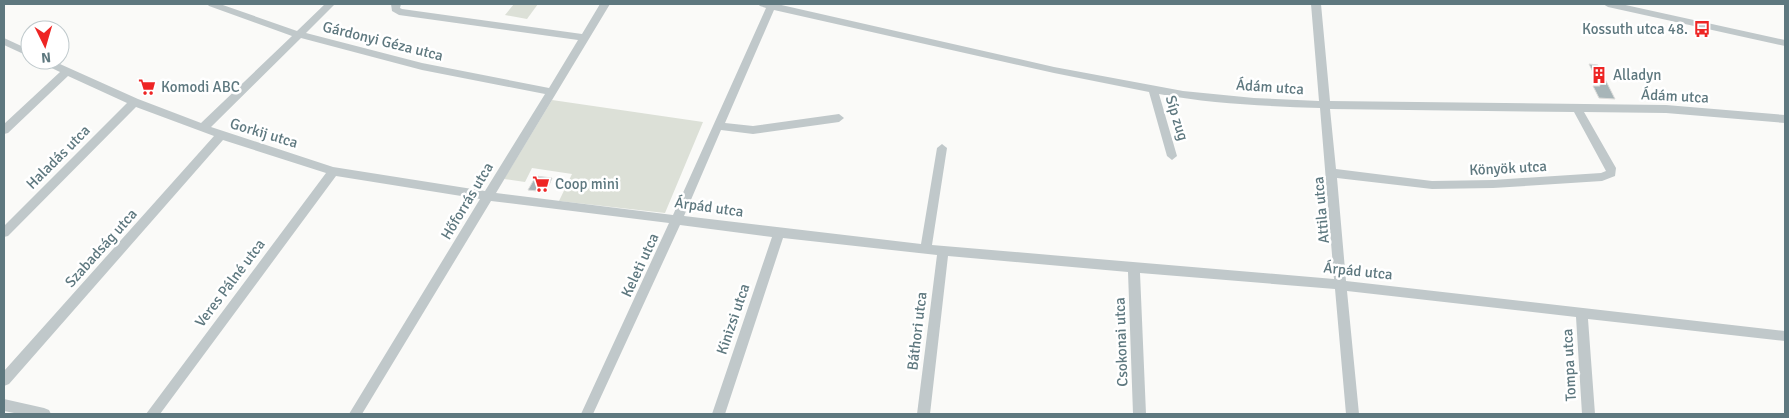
<svg xmlns="http://www.w3.org/2000/svg" width="1789" height="418" viewBox="0 0 1789 418" font-family="Signika,sans-serif">
<style>
.green{fill:#dce0d7}
.building{fill:#a7b5b8;stroke:#dcdcda}
.lines{fill:none;stroke-linecap:round;stroke-linejoin:round}
.minor{fill:#c0c8ca;fill-rule:evenodd}
.labels{text-anchor:middle;stroke-width:5;stroke-linejoin:round;paint-order:stroke}
.poi-label{font-size:15px;fill:#5e787f;stroke:#fff;text-anchor:start}
.street-label{font-size:15px;fill:#5e787f;stroke:#fff}
</style>
<rect width="100%" height="100%" fill="#fafaf8"/>
<!-- green -->
<g class="green">
<path d="M 514,4 L 538,4 L 527,19 L 505,15 Z"/>
<path d="M 552,100 L 703,122 L 665,213 L 559,201 L 572,174 L 532,168 L 525,182 L 504,179 Z"/>
</g>
<!-- building -->
<g class="building">
<path d="M 1589,64 L 1598,65 L 1615,99 L 1599,98 L 1593,86 L 1600,86 Z"/>
<path d="M 536,176 L 552,178 L 546,192 L 528,190 Z"/>
</g>
<g class="lines">
<!-- minor -->
<g class="minor">
<path d="M 207,4 L 220,4 L 297,31 L 325,4 L 335,4 L 306,33 L 422,63 L 549,88 L 578,40 L 399,15 L 392,11 L 391,4 L 401,4 L 400,8 L 402,9 L 582,34 L 600,4 L 610,4 L 496,193 L 673,215 L 766,8 L 760,6 L 758,4 L 777,4 L 1054,67 L 1183,91 L 1254,98 L 1319,101 L 1311,4 L 1321,4 L 1330,101 L 1666,105 L 1785,115 L 1785,123 L 1666,113 L 1584,112 L 1616,168 L 1615,176 L 1602,181 L 1493,188 L 1432,189 L 1337,178 L 1346,281 L 1785,331 L 1785,341 L 1588,319 L 1595,414 L 1582,414 L 1576,317 L 1347,291 L 1359,414 L 1346,414 L 1335,289 L 1140,273 L 1146,414 L 1133,414 L 1128,272 L 948,256 L 930,414 L 917,414 L 937,255 L 783,238 L 725,414 L 712,414 L 772,237 L 680,225 L 593,414 L 581,414 L 669,223 L 491,201 L 362,414 L 349,414 L 480,199 L 336,176 L 160,414 L 146,414 L 326,173 L 223,140 L 9,384 L 4,386 L 4,371 L 214,136 L 136,107 L 8,236 L 4,237 L 4,226 L 127,103 L 68,76 L 8,133 L 4,134 L 4,124 L 60,72 L 39,62 L 37,60 L 51,60 L 138,99 L 201,123 L 292,36 L 209,6 ZM 774,10 L 1054,73 L 1149,92 L 1167,156 L 1172,160 L 1177,156 L 1159,94 C 1212,104 1266,106 1320,108 L 1334,279 L 932,245 L 947,148 L 942,144 L 937,148 L 921,244 L 684,216 L 721,130 L 753,134 L 839,122 L 844,118 L 839,114 L 753,126 L 725,123 ZM 301,38 L 422,70 L 545,94 L 485,191 L 333,167 L 211,127 ZM 1330,109 L 1574,112 L 1606,171 L 1601,173 L 1493,180 L 1432,181 L 1336,169 Z"/>
<path d="M 1603,4 L 1621,4 L 1785,40 L 1785,46 L 1608,7 Z"/>
<path d="M 4,38 L 30,50 L 30,57 L 4,45 Z"/>
<path d="M 4,399 L 44,408 L 49,410 L 51,414 L 19,414 L 4,411 Z"/>
</g>
</g>
<!-- icons -->
<defs>
<g id="bus-bare" transform="scale(1.35)"><path d="M-5-6H5V4H4V6H2V4H-2V6H-4V4H-5ZM-3.5-4V0h7V-4ZM-3.5 1.2v1.5H-2V1.2ZM2 1.2v1.5H3.5V1.2Z" fill="#ee2524" stroke="#fff" stroke-width="2.5" paint-order="stroke"/></g>
<g id="building-bare" transform="scale(1.35)"><path d="M-4-6H4V6H1V3H-1V6H-4ZM-2.5-4.3h1.7v1.8h-1.7ZM.8-4.3h1.7v1.8H.8ZM-2.5-1h1.7V.8h-1.7ZM.8-1h1.7V.8H.8Z" fill="#ee2524" stroke="#fff" stroke-width="2.5" paint-order="stroke"/></g>
<g id="supermarket-bare" transform="scale(1.35)"><path d="M-6-5.5h2.5l.6 2H6L4.5 2H-2.5L-4.4-4H-6ZM-1.5 3.2a1.3 1.3 0 1 0 .1 0ZM3 3.2a1.3 1.3 0 1 0 .1 0Z" fill="#ee2524" stroke="#fff" stroke-width="2.5" paint-order="stroke"/></g>
</defs>
<g fill-rule="evenodd">
<use href="#bus-bare" x="1702" y="29"/>
<use href="#building-bare" x="1599" y="75"/>
<use href="#supermarket-bare" x="147" y="87"/>
<use href="#supermarket-bare" x="541" y="184"/>
</g>
<g class="labels">
<!-- poi labels -->
<g class="poi-label">
<text x="1688" y="34" text-anchor="end">Kossuth utca 48.</text>
<text x="1613" y="80">Alladyn</text>
<text x="161" y="92">Komodi ABC</text>
<text x="555" y="189">Coop mini</text>
</g>
<!-- street labels -->
<g class="street-label">
<text transform="translate(383 41) rotate(14)" y="5">Gárdonyi Géza utca</text>
<text transform="translate(1270 87) rotate(4)" y="5">Ádám utca</text>
<text transform="translate(1675 96) rotate(3)" y="5">Ádám utca</text>
<text transform="translate(1177 118) rotate(73)" y="5">Síp zug</text>
<text transform="translate(264 133) rotate(17)" y="5">Gorkij utca</text>
<text transform="translate(58 157) rotate(-45)" y="5">Haladás utca</text>
<text transform="translate(1508 168) rotate(-3)" y="5">Könyök utca</text>
<text transform="translate(467 201) rotate(-59)" y="5">Hőforrás utca</text>
<text transform="translate(709 207) rotate(8)" y="5">Árpád utca</text>
<text transform="translate(1321 210) rotate(-95)" y="5">Attila utca</text>
<text transform="translate(101 248) rotate(-48)" y="5">Szabadság utca</text>
<text transform="translate(640 265) rotate(-65)" y="5">Keleti utca</text>
<text transform="translate(1358 271) rotate(6)" y="5">Árpád utca</text>
<text transform="translate(230 283) rotate(-53)" y="5">Veres Pálné utca</text>
<text transform="translate(733 319) rotate(-71)" y="5">Kinizsi utca</text>
<text transform="translate(917 331) rotate(-83)" y="5">Báthori utca</text>
<text transform="translate(1121 342) rotate(-92)" y="5">Csokonai utca</text>
<text transform="translate(1569 365) rotate(-93)" y="5">Tompa utca</text>
</g>
</g>
<!-- border -->
<rect width="1789" height="418" fill="none" stroke="#5e787f" stroke-width="10"/>
<!-- north arrow -->
<g transform="translate(45 45) rotate(175)"><circle r="24" fill="#ffffff" stroke="#bfc9cc"/>
<path d="M0-4L9 19L0 12L-9 19Z" fill="#ee2524"/>
<text y="-8" font-size="14" font-weight="bold" text-anchor="middle" fill="#5e787f">N</text>
</g>
</svg>
